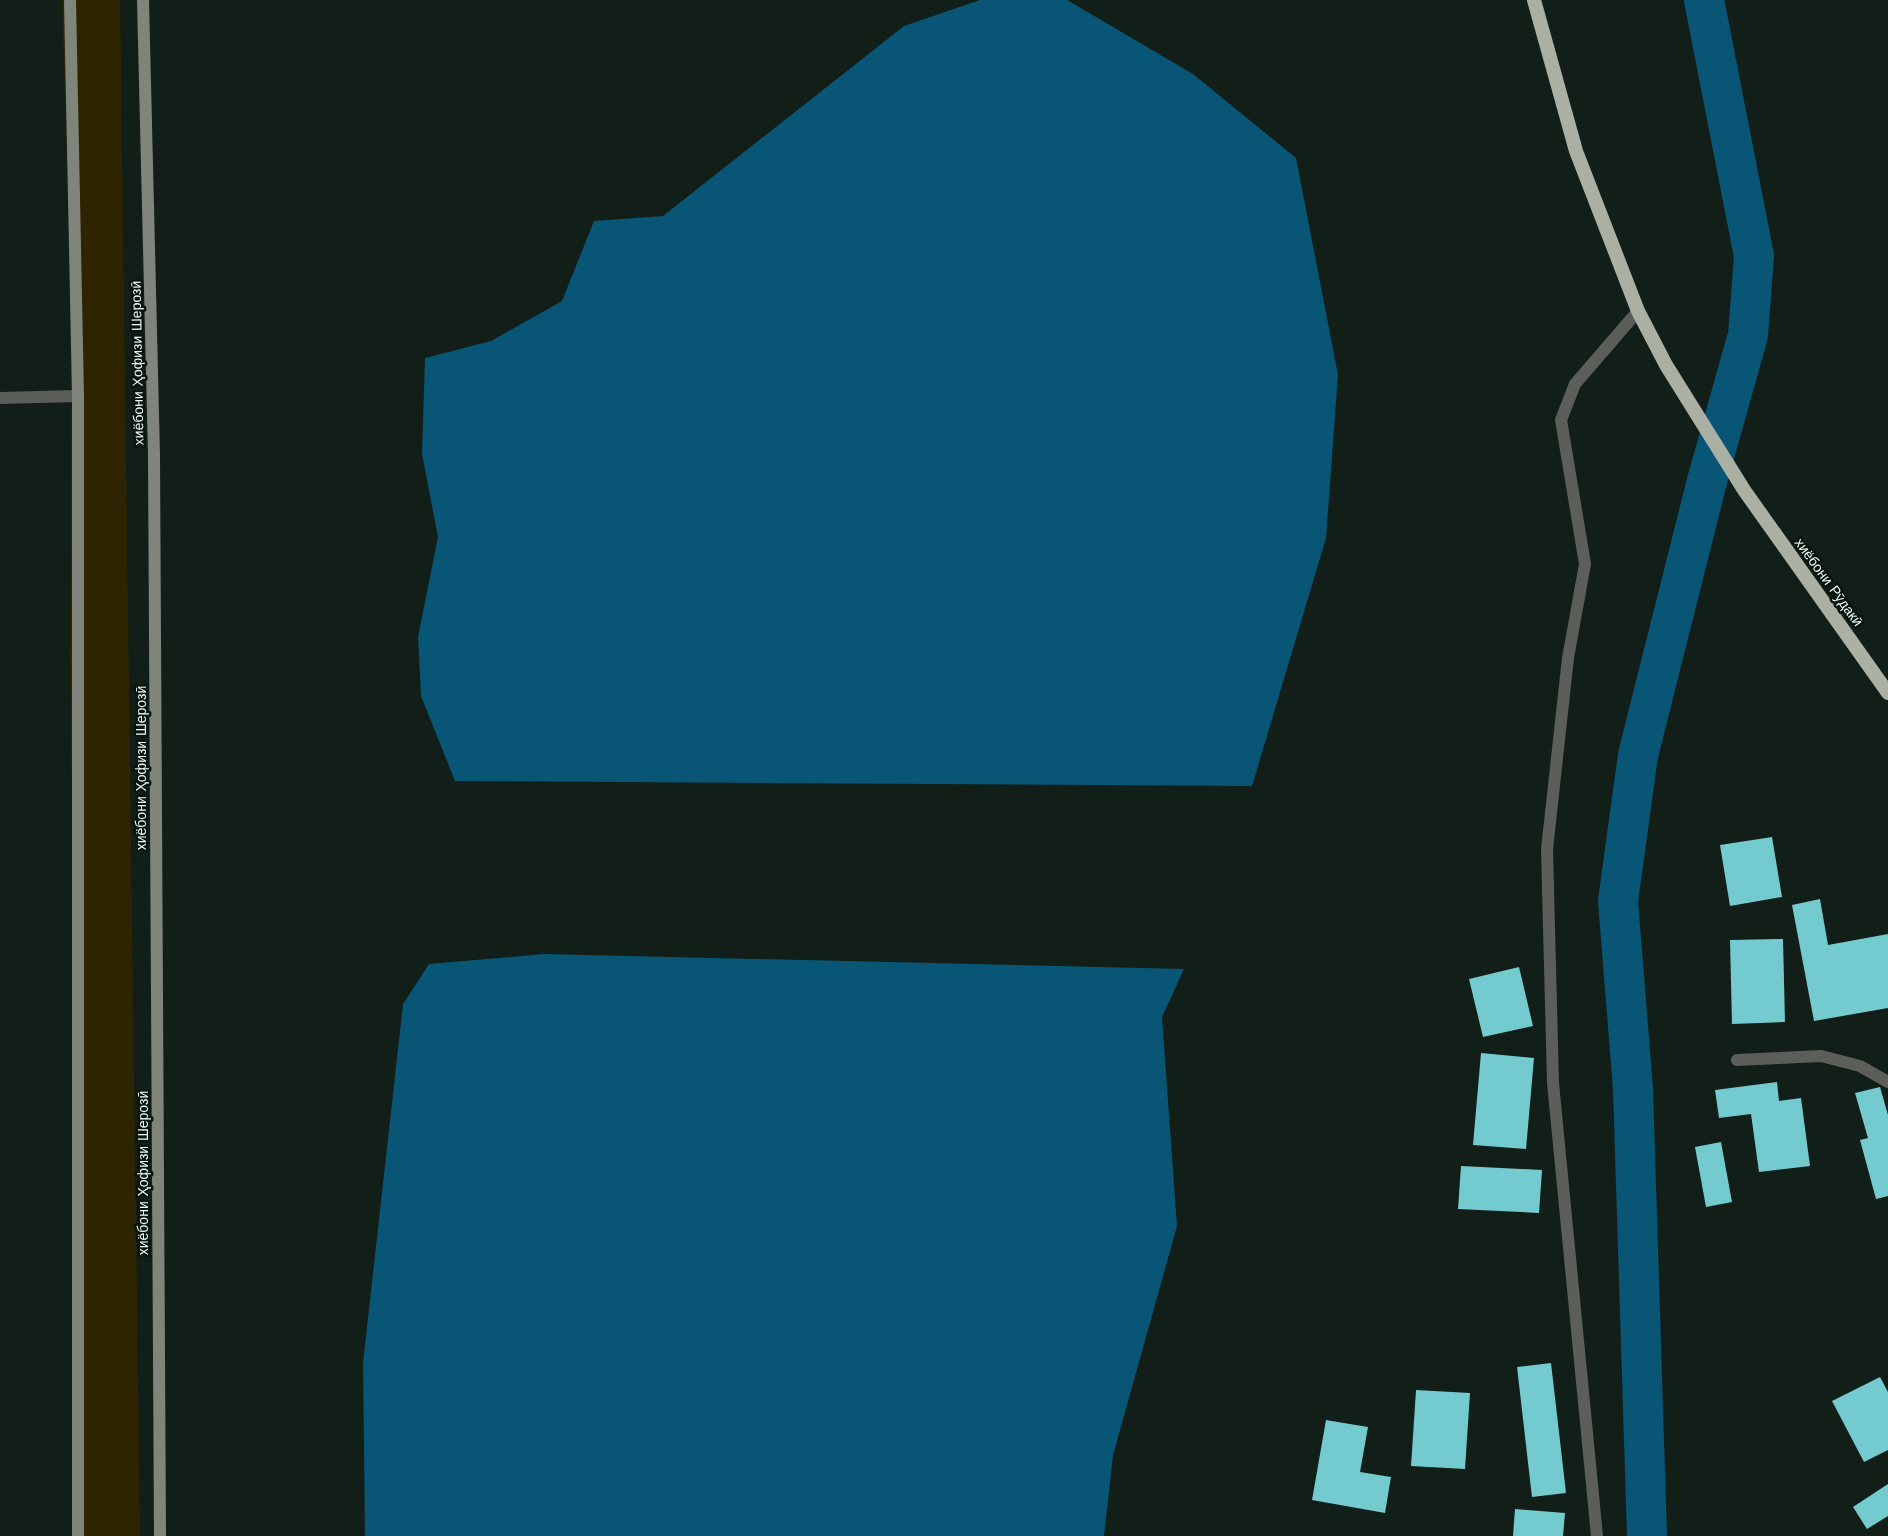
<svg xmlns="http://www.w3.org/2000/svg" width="1888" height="1536" viewBox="0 0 1888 1536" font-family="'Work Sans',sans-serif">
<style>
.green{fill:#2e2500}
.water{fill:#085575}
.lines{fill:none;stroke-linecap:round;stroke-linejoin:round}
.canal{stroke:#085575;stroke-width:40}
.building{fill:#73cbcf}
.service{stroke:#5b5e59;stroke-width:12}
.minor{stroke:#5b5e59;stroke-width:12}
.secondary{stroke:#80857c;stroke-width:12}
.trunk{stroke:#aab0a4;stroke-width:14}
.labels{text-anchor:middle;stroke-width:5;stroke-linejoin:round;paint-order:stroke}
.street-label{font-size:14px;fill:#eff7f3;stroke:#09150f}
</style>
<rect width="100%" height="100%" fill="#121e18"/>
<!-- green -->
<path class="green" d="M 62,0 L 120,0 L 140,1536 L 74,1536 L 76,1116 L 70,660 L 72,307 Z"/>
<!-- water -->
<g class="water">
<path d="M 980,0 L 1067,0 L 1193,74 L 1296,158 L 1338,375 L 1326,538 L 1252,786 L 455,781 L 421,696 L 418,637 L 438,537 L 422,454 L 425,358 L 491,341 L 562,301 L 594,221 L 663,216 L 904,26 Z"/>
<path d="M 545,954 L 1184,969 L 1162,1017 L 1177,1226 L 1113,1455 L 1104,1536 L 365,1536 L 363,1363 L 403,1004 L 429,964 Z"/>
</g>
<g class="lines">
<!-- canal -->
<path class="canal" d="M 1647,1536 L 1633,1089 L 1618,901 L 1638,755 L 1707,481 L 1748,335 L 1754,256 L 1704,0"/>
</g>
<!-- building -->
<g class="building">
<path d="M 1772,837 L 1782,897 L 1730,906 L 1720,845 Z"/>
<path d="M 1820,899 L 1828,945 L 1888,934 L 1888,1008 L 1814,1021 L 1792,905 Z"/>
<path d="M 1783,939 L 1785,1022 L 1732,1024 L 1730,940 Z"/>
<path d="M 1519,967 L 1533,1026 L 1483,1037 L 1469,979 Z"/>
<path d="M 1481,1053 L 1534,1058 L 1526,1149 L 1473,1145 Z"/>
<path d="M 1777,1082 L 1779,1101 L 1801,1098 L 1810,1166 L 1759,1172 L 1751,1114 L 1719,1118 L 1715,1090 Z"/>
<path d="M 1880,1087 L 1888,1115 L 1888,1196 L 1876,1199 L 1860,1140 L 1868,1138 L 1855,1093 Z"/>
<path d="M 1721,1142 L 1732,1202 L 1706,1207 L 1695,1147 Z"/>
<path d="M 1461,1166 L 1542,1170 L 1539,1213 L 1458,1209 Z"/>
<path d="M 1551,1363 L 1566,1493 L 1532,1497 L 1517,1367 Z"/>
<path d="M 1880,1377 L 1888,1392 L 1888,1450 L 1864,1462 L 1832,1401 Z"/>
<path d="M 1416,1390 L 1470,1393 L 1465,1469 L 1411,1466 Z"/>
<path d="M 1326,1420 L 1368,1427 L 1360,1472 L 1391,1477 L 1385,1513 L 1312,1500 Z"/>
<path d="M 1888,1484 L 1888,1516 L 1867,1529 L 1853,1507 Z"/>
<path d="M 1515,1509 L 1565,1513 L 1563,1536 L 1513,1536 Z"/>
</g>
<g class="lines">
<!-- service -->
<g class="service">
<path d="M 1737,1060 L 1821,1056 L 1860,1066 L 1888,1082"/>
<path d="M 1597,1536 L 1553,1083 L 1547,849 L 1568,658 L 1585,564 L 1561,420 L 1575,384 L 1638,311"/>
</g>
<!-- minor -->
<path class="minor" d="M 0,398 L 78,396"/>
<!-- secondary -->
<g class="secondary">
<path d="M 70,0 L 78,396 L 78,1536"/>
<path d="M 143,0 L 154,455 L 160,1536"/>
</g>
<!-- trunk -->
<path class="trunk" d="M 1534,0 L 1576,151 L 1638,311 L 1666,365 L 1744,490 L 1888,693"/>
</g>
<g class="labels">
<!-- street labels -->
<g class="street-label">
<text transform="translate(137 363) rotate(-91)" y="5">хиёбони Ҳофизи Шерозӣ</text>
<text transform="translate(1829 582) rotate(54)" y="5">хиёбони Рӯдакӣ</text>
<text transform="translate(141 768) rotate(-90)" y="5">хиёбони Ҳофизи Шерозӣ</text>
<text transform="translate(143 1173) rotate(-90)" y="5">хиёбони Ҳофизи Шерозӣ</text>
</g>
</g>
</svg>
